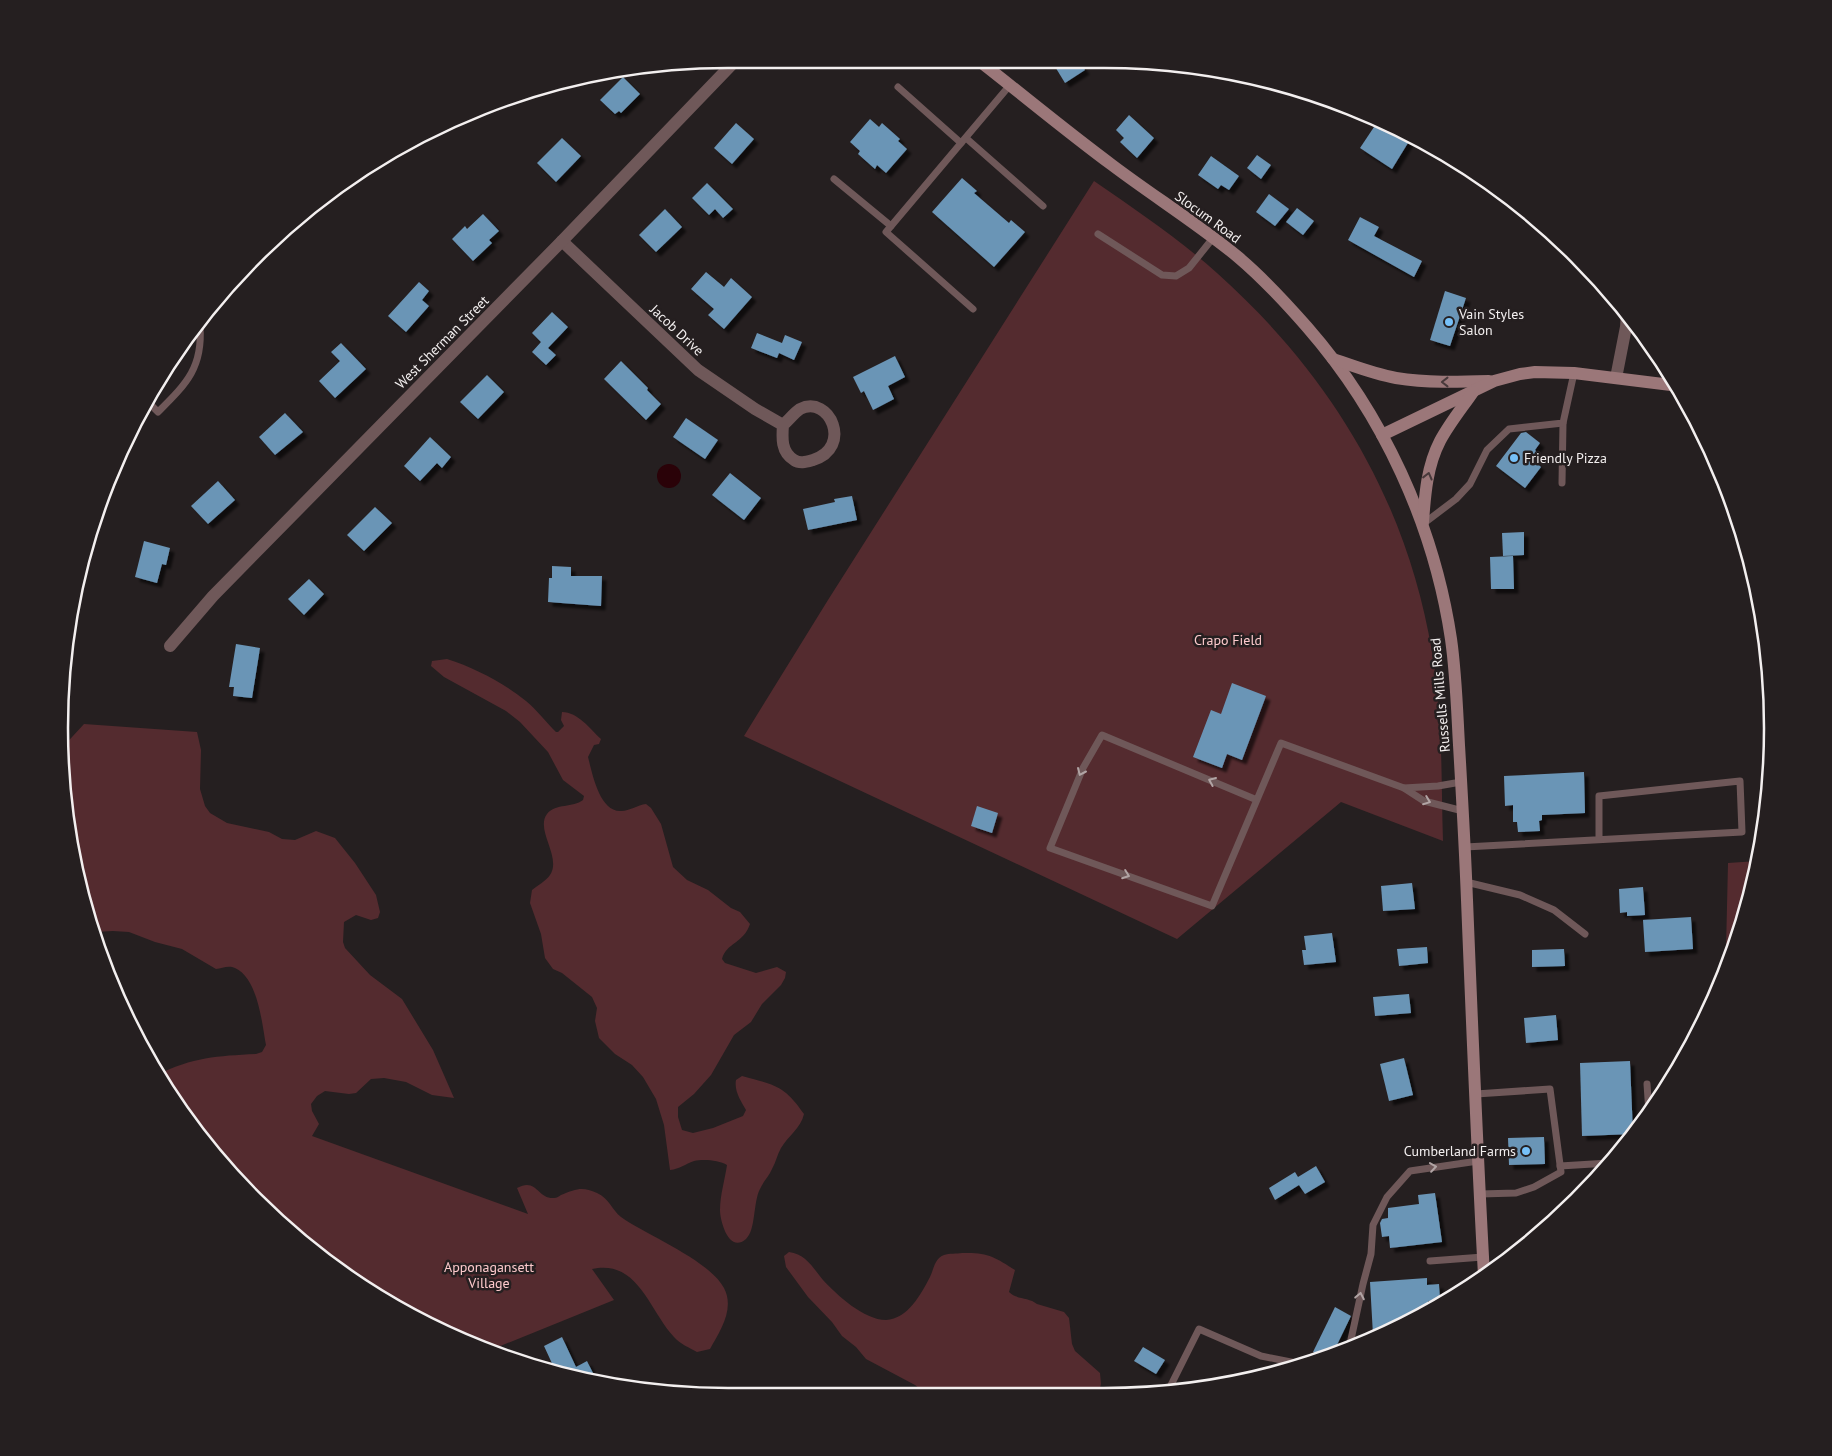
<svg xmlns="http://www.w3.org/2000/svg" width="1832" height="1456" viewBox="0 0 1832 1456" font-family="'PT Sans',sans-serif">
<style>
.green{fill:#542b2f}
.water{fill:#2a0208}
.building{fill:#6b95b6;filter:url(#shadow)}
.lines{fill:none;stroke-linecap:round;stroke-linejoin:round}
.lane{stroke:#6f5859;stroke-width:7}
.street{stroke:#6f5859;stroke-width:12}
.secondary{stroke:#9b7779;stroke-width:12}
.oneway{stroke:#48393b}
.oneway2{stroke:#b1a4a4}
.poi-dot{fill:#76c0f7;stroke:#251f20;stroke-width:2}
.labels{text-anchor:middle;stroke-width:5;stroke-linejoin:round;paint-order:stroke}
.street-label{font-size:14px;fill:#f3efef;stroke:#251f20}
.poi-label{font-size:14px;fill:#f3efef;stroke:#251f20;text-anchor:start}
.park-label{font-size:14px;fill:#fdcacc;stroke:#251f20}
.rim{fill:none;stroke:#f3efef;stroke-width:2.5}
</style>
<defs>
<filter id="shadow"><feDropShadow dx="4.5" dy="4.5" stdDeviation="1" flood-color="#0009"/></filter>
</defs>
<rect width="100%" height="100%" fill="#251f20"/>
<!-- green -->
<g class="green">
<path d="M 1094,181 C 1136,210 1179,239 1217,273 C 1331,375 1407,501 1432,652 C 1443,714 1441,779 1443,841 L 1341,802 L 1177,939 L 744,736 L 828,600 Z"/>
<path d="M 447,659 C 475,668 502,682 526,701 C 537,710 546,722 556,732 L 558,732 L 564,726 L 561,720 L 562,712 C 578,712 590,729 601,739 L 599,744 L 594,745 L 588,757 C 592,772 599,811 620,811 C 628,812 637,805 646,804 L 651,808 L 661,824 L 673,867 L 687,880 L 708,890 L 731,908 L 740,912 L 750,924 C 744,943 726,943 722,959 L 725,963 L 756,973 L 777,967 L 786,972 L 785,978 L 781,985 L 762,1004 L 751,1022 L 734,1035 L 711,1075 L 694,1094 L 678,1107 L 678,1117 L 682,1130 L 693,1133 L 713,1128 L 743,1116 L 746,1110 C 741,1101 734,1091 736,1080 L 742,1076 C 775,1085 784,1085 804,1114 C 801,1128 788,1136 781,1148 C 777,1155 776,1162 772,1169 C 769,1176 763,1182 760,1189 C 753,1202 756,1230 746,1239 C 729,1254 720,1221 720,1210 C 720,1195 725,1179 727,1165 C 719,1160 703,1159 694,1161 C 685,1164 680,1169 670,1170 L 664,1125 L 656,1099 L 643,1077 L 632,1065 L 615,1054 L 599,1038 L 595,1021 L 597,1008 L 592,997 L 562,973 L 553,969 L 545,958 L 541,934 L 530,903 L 532,890 C 537,886 546,881 550,875 C 562,857 535,830 547,814 C 556,803 573,808 583,800 L 584,796 L 563,780 L 548,752 L 520,722 L 506,711 L 444,677 L 431,666 L 432,661 Z"/>
<path d="M 84,724 L 197,732 L 201,750 L 200,789 L 205,806 L 210,813 L 227,823 L 269,832 L 282,839 L 295,840 L 316,831 L 335,838 L 355,863 L 376,895 L 380,912 L 378,918 L 371,920 L 356,915 L 344,922 L 343,942 L 345,948 L 370,975 L 402,999 L 433,1050 L 454,1098 L 432,1095 L 406,1082 L 384,1078 L 371,1079 L 356,1093 L 349,1094 L 325,1091 L 317,1096 L 311,1104 L 312,1111 L 319,1124 L 312,1136 L 528,1214 L 517,1188 C 537,1177 537,1199 554,1198 C 557,1198 559,1196 561,1195 C 576,1189 582,1186 597,1193 C 609,1198 612,1210 621,1217 C 648,1236 709,1260 724,1288 C 735,1309 720,1331 710,1349 L 697,1352 C 690,1348 680,1344 674,1337 C 649,1310 638,1259 592,1269 L 614,1300 L 488,1351 L 472,1346 L 356,1284 L 225,1169 L 157,1075 C 193,1057 217,1056 256,1054 L 262,1052 L 266,1045 C 262,1024 258,978 235,968 C 229,965 222,968 216,969 L 182,949 L 155,942 L 129,932 L 113,931 L 94,932 L 81,901 L 61,749 Z"/>
<path d="M 1757,861 L 1750,901 L 1720,982 L 1721,964 L 1726,949 L 1728,863 Z"/>
<path d="M 789,1252 C 806,1254 813,1268 823,1280 C 837,1295 864,1320 886,1320 C 908,1319 921,1294 930,1277 C 934,1269 934,1259 944,1255 C 949,1253 957,1254 962,1253 C 987,1252 995,1257 1015,1270 L 1009,1292 C 1017,1300 1029,1297 1037,1304 L 1064,1312 L 1069,1318 L 1072,1344 L 1075,1351 L 1100,1373 L 1101,1384 L 1098,1396 L 930,1397 L 915,1385 L 866,1359 L 856,1347 L 842,1336 L 832,1322 L 808,1297 L 786,1267 L 784,1256 Z"/>
</g>
<!-- water -->
<circle class="water" cx="669" cy="476" r="12"/>
<!-- building -->
<g class="building">
<path d="M 1051,60 L 1078,60 L 1085,70 L 1065,83 Z"/>
<path d="M 623,77 L 640,94 L 621,113 L 619,111 L 615,114 L 600,100 Z"/>
<path d="M 1129,115 L 1154,138 L 1137,158 L 1120,142 L 1124,138 L 1116,130 Z"/>
<path d="M 870,119 L 879,127 L 882,123 L 900,139 L 898,141 L 907,149 L 886,173 L 877,165 L 875,169 L 858,154 L 860,151 L 850,142 Z"/>
<path d="M 1378,121 L 1400,131 L 1411,138 L 1392,169 L 1360,148 Z"/>
<path d="M 736,123 L 754,139 L 732,164 L 714,148 Z"/>
<path d="M 562,138 L 581,156 L 556,182 L 537,163 Z"/>
<path d="M 1257,155 L 1271,165 L 1261,179 L 1247,168 Z"/>
<path d="M 1211,156 L 1239,176 L 1229,190 L 1221,185 L 1218,189 L 1198,175 Z"/>
<path d="M 962,178 L 977,191 L 974,193 L 1009,223 L 1011,220 L 1025,232 L 994,267 L 932,212 Z"/>
<path d="M 707,183 L 733,209 L 723,218 L 715,209 L 709,215 L 692,198 Z"/>
<path d="M 1269,194 L 1289,209 L 1275,226 L 1256,212 Z"/>
<path d="M 1297,208 L 1314,221 L 1303,235 L 1286,222 Z"/>
<path d="M 665,209 L 682,227 L 656,252 L 639,235 Z"/>
<path d="M 483,214 L 499,231 L 489,240 L 492,243 L 473,261 L 452,239 L 465,226 L 467,229 Z"/>
<path d="M 1360,217 L 1379,227 L 1374,236 L 1422,261 L 1414,277 L 1348,240 Z"/>
<path d="M 706,272 L 724,287 L 731,278 L 752,297 L 724,329 L 708,315 L 714,309 L 691,289 Z"/>
<path d="M 419,282 L 429,291 L 422,300 L 429,306 L 406,332 L 388,316 Z"/>
<path d="M 1445,291 L 1466,298 L 1450,346 L 1430,340 Z"/>
<path d="M 552,312 L 568,327 L 548,348 L 556,355 L 546,365 L 532,352 L 541,342 L 532,333 Z"/>
<path d="M 757,333 L 782,343 L 785,335 L 802,342 L 794,360 L 779,353 L 777,358 L 751,348 Z"/>
<path d="M 341,343 L 366,369 L 335,398 L 319,381 L 340,361 L 331,352 Z"/>
<path d="M 895,356 L 905,377 L 888,386 L 894,399 L 873,410 L 864,391 L 861,393 L 853,377 Z"/>
<path d="M 621,361 L 648,388 L 647,390 L 661,404 L 646,420 L 604,379 Z"/>
<path d="M 487,375 L 504,392 L 478,419 L 460,402 Z"/>
<path d="M 285,413 L 303,432 L 275,455 L 259,437 Z"/>
<path d="M 686,418 L 718,440 L 705,459 L 673,437 Z"/>
<path d="M 1526,432 L 1540,443 L 1535,450 L 1537,452 L 1532,459 L 1541,467 L 1525,488 L 1496,466 L 1521,433 Z"/>
<path d="M 430,437 L 451,457 L 442,468 L 437,463 L 420,481 L 404,466 Z"/>
<path d="M 730,473 L 761,498 L 744,520 L 712,495 Z"/>
<path d="M 218,481 L 235,500 L 208,524 L 191,506 Z"/>
<path d="M 852,496 L 857,520 L 808,530 L 803,509 L 835,502 L 834,499 Z"/>
<path d="M 375,507 L 392,523 L 364,551 L 347,535 Z"/>
<path d="M 1524,532 L 1524,555 L 1503,556 L 1502,533 Z"/>
<path d="M 144,541 L 170,548 L 166,565 L 162,564 L 157,583 L 135,577 Z"/>
<path d="M 1513,556 L 1514,589 L 1491,589 L 1490,557 Z"/>
<path d="M 552,566 L 571,567 L 571,576 L 602,576 L 601,606 L 548,602 L 549,578 L 552,578 Z"/>
<path d="M 309,579 L 324,594 L 304,615 L 288,599 Z"/>
<path d="M 236,644 L 260,648 L 252,698 L 233,696 L 234,687 L 229,687 Z"/>
<path d="M 1232,683 L 1266,696 L 1242,760 L 1227,754 L 1222,768 L 1193,757 L 1211,710 L 1221,714 Z"/>
<path d="M 1584,772 L 1585,813 L 1542,815 L 1542,820 L 1539,821 L 1540,831 L 1518,832 L 1517,822 L 1513,822 L 1513,805 L 1505,806 L 1504,776 Z"/>
<path d="M 977,806 L 998,813 L 992,833 L 971,826 Z"/>
<path d="M 1412,883 L 1415,909 L 1383,911 L 1381,886 Z"/>
<path d="M 1643,887 L 1645,915 L 1627,916 L 1627,912 L 1620,913 L 1619,889 Z"/>
<path d="M 1691,917 L 1693,949 L 1645,952 L 1643,920 Z"/>
<path d="M 1332,933 L 1336,962 L 1304,965 L 1302,950 L 1306,950 L 1304,936 Z"/>
<path d="M 1427,947 L 1428,963 L 1399,966 L 1397,949 Z"/>
<path d="M 1564,949 L 1565,966 L 1532,967 L 1532,950 Z"/>
<path d="M 1409,994 L 1411,1013 L 1375,1016 L 1373,997 Z"/>
<path d="M 1556,1015 L 1558,1040 L 1526,1043 L 1524,1018 Z"/>
<path d="M 1404,1058 L 1413,1095 L 1389,1101 L 1380,1064 Z"/>
<path d="M 1630,1061 L 1633,1134 L 1582,1136 L 1580,1063 Z"/>
<path d="M 1544,1137 L 1545,1164 L 1509,1165 L 1508,1138 Z"/>
<path d="M 1316,1166 L 1325,1182 L 1305,1194 L 1299,1185 L 1275,1200 L 1269,1188 L 1295,1172 L 1298,1177 Z"/>
<path d="M 1435,1193 L 1442,1242 L 1390,1248 L 1389,1236 L 1382,1237 L 1380,1223 L 1382,1219 L 1388,1218 L 1388,1208 L 1419,1204 L 1418,1195 Z"/>
<path d="M 1427,1278 L 1427,1285 L 1439,1284 L 1440,1300 L 1428,1301 L 1428,1312 L 1373,1335 L 1370,1282 Z"/>
<path d="M 1335,1307 L 1351,1316 L 1334,1351 L 1321,1356 L 1313,1352 Z"/>
<path d="M 562,1337 L 576,1367 L 587,1361 L 594,1375 L 584,1380 L 556,1372 L 544,1346 Z"/>
<path d="M 1143,1347 L 1165,1360 L 1156,1374 L 1134,1361 Z"/>
</g>
<g class="lines">
<!-- lane -->
<g class="lane">
<path d="M 898,87 L 961,143"/>
<path d="M 966,138 L 1043,206"/>
<path d="M 834,179 L 891,226"/>
<path d="M 1098,234 L 1162,275 L 1176,276 L 1189,268 L 1213,238"/>
<path d="M 973,309 L 886,232 L 1010,85"/>
<path d="M 146,400 L 158,412 C 186,384 203,368 200,326"/>
<path d="M 1562,483 L 1563,423"/>
<path d="M 1423,524 L 1456,499 L 1470,484 L 1487,450 L 1509,429 L 1563,423 L 1574,373"/>
<path d="M 1461,782 L 1438,786 L 1404,788 L 1424,801 L 1463,811"/>
<path d="M 1257,800 L 1102,735 L 1083,768 L 1050,848 L 1212,906 C 1235,852 1258,798 1281,743 L 1404,788"/>
<path d="M 1465,847 L 1742,832 L 1740,781 L 1599,796 L 1599,839"/>
<path d="M 1466,882 L 1520,895 L 1554,910 L 1585,934"/>
<path d="M 1647,1084 L 1649,1113"/>
<path d="M 1476,1094 L 1550,1089 L 1561,1172 L 1534,1187 L 1516,1193 L 1480,1194"/>
<path d="M 1560,1166 L 1609,1163"/>
<path d="M 1430,1261 L 1483,1257"/>
<path d="M 1350,1344 L 1363,1284 L 1371,1254 L 1373,1225 L 1387,1197 L 1410,1171 L 1478,1161"/>
<path d="M 1167,1393 L 1199,1329 L 1261,1356 L 1301,1364"/>
</g>
<!-- street -->
<g class="street">
<path d="M 562,241 L 698,370 L 755,409 L 783,425 C 788,421 794,413 800,409 C 830,394 853,448 813,460 C 806,462 800,464 794,460 C 781,452 782,438 783,425"/>
<path d="M 1616,378 L 1626,327 L 1627,313"/>
<path d="M 170,646 L 213,596 L 562,241 L 737,59"/>
</g>
<!-- secondary -->
<g class="secondary">
<path d="M 978,60 C 1023,95 1066,131 1112,165 C 1153,196 1198,224 1238,257 C 1263,278 1286,303 1307,327 C 1383,414 1434,525 1451,639 C 1456,674 1457,709 1459,745 C 1462,796 1465,848 1467,900 C 1472,1025 1477,1150 1484,1275"/>
<path d="M 1333,359 C 1354,366 1374,374 1396,378 C 1427,383 1458,382 1489,381"/>
<path d="M 1382,435 L 1494,381 L 1520,374 L 1535,372 L 1574,373 L 1679,386"/>
<path d="M 1423,522 C 1425,494 1427,466 1440,441 C 1449,424 1462,408 1473,392"/>
</g>
</g>
<!-- one-way arrows -->
<defs><path id="oneway-chevron" d="M-2-3.5L2.5 0L-2 3.5" fill="none" stroke-width="1.6" stroke-linecap="round" stroke-linejoin="round" transform="scale(1.25)"/></defs>
<g class="oneway">
<use href="#oneway-chevron" transform="translate(1445 382) rotate(180)"/>
<use href="#oneway-chevron" transform="translate(1428 476) rotate(-76)"/>
</g>
<g class="oneway2">
<use href="#oneway-chevron" transform="translate(1081 772) rotate(114)"/>
<use href="#oneway-chevron" transform="translate(1212 781) rotate(-157)"/>
<use href="#oneway-chevron" transform="translate(1427 801) rotate(21)"/>
<use href="#oneway-chevron" transform="translate(1126 875) rotate(20)"/>
<use href="#oneway-chevron" transform="translate(1433 1167) rotate(-8)"/>
<use href="#oneway-chevron" transform="translate(1360 1296) rotate(-79)"/>
</g>
<!-- markers -->
<g class="poi-dot">
<circle cx="1449" cy="322" r="5"/>
<circle cx="1514" cy="458" r="5"/>
<circle cx="1526" cy="1151" r="5"/>
</g>
<g class="labels">
<!-- street labels -->
<g class="street-label">
<text transform="translate(1208 217) rotate(36)" y="5">Slocum Road</text>
<text transform="translate(677 330) rotate(43)" y="5">Jacob Drive</text>
<text transform="translate(442 342) rotate(-45)" y="5">West Sherman Street</text>
<text transform="translate(1440 695) rotate(-95)" y="5">Russells Mills Road</text>
</g>
<!-- poi labels -->
<g class="poi-label">
<text x="1459" y="319">Vain Styles<tspan x="1459" dy="16">Salon</tspan></text>
<text x="1524" y="463">Friendly Pizza</text>
<text x="1516" y="1156" text-anchor="end">Cumberland Farms</text>
</g>
<!-- park labels -->
<g class="park-label">
<text x="1228" y="645">Crapo Field</text>
<text x="489" y="1272">Apponagansett<tspan x="489" dy="16">Village</tspan></text>
</g>
</g>
<!-- crop -->
<path d="M0 0H1832V1456H0ZM728 68H1104A660 660 0 0 1 1764 728V728A660 660 0 0 1 1104 1388H728A660 660 0 0 1 68 728V728A660 660 0 0 1 728 68Z" fill="#251f20" fill-rule="evenodd"/>
<path class="rim" d="M728 68H1104A660 660 0 0 1 1764 728V728A660 660 0 0 1 1104 1388H728A660 660 0 0 1 68 728V728A660 660 0 0 1 728 68Z"/>
</svg>
